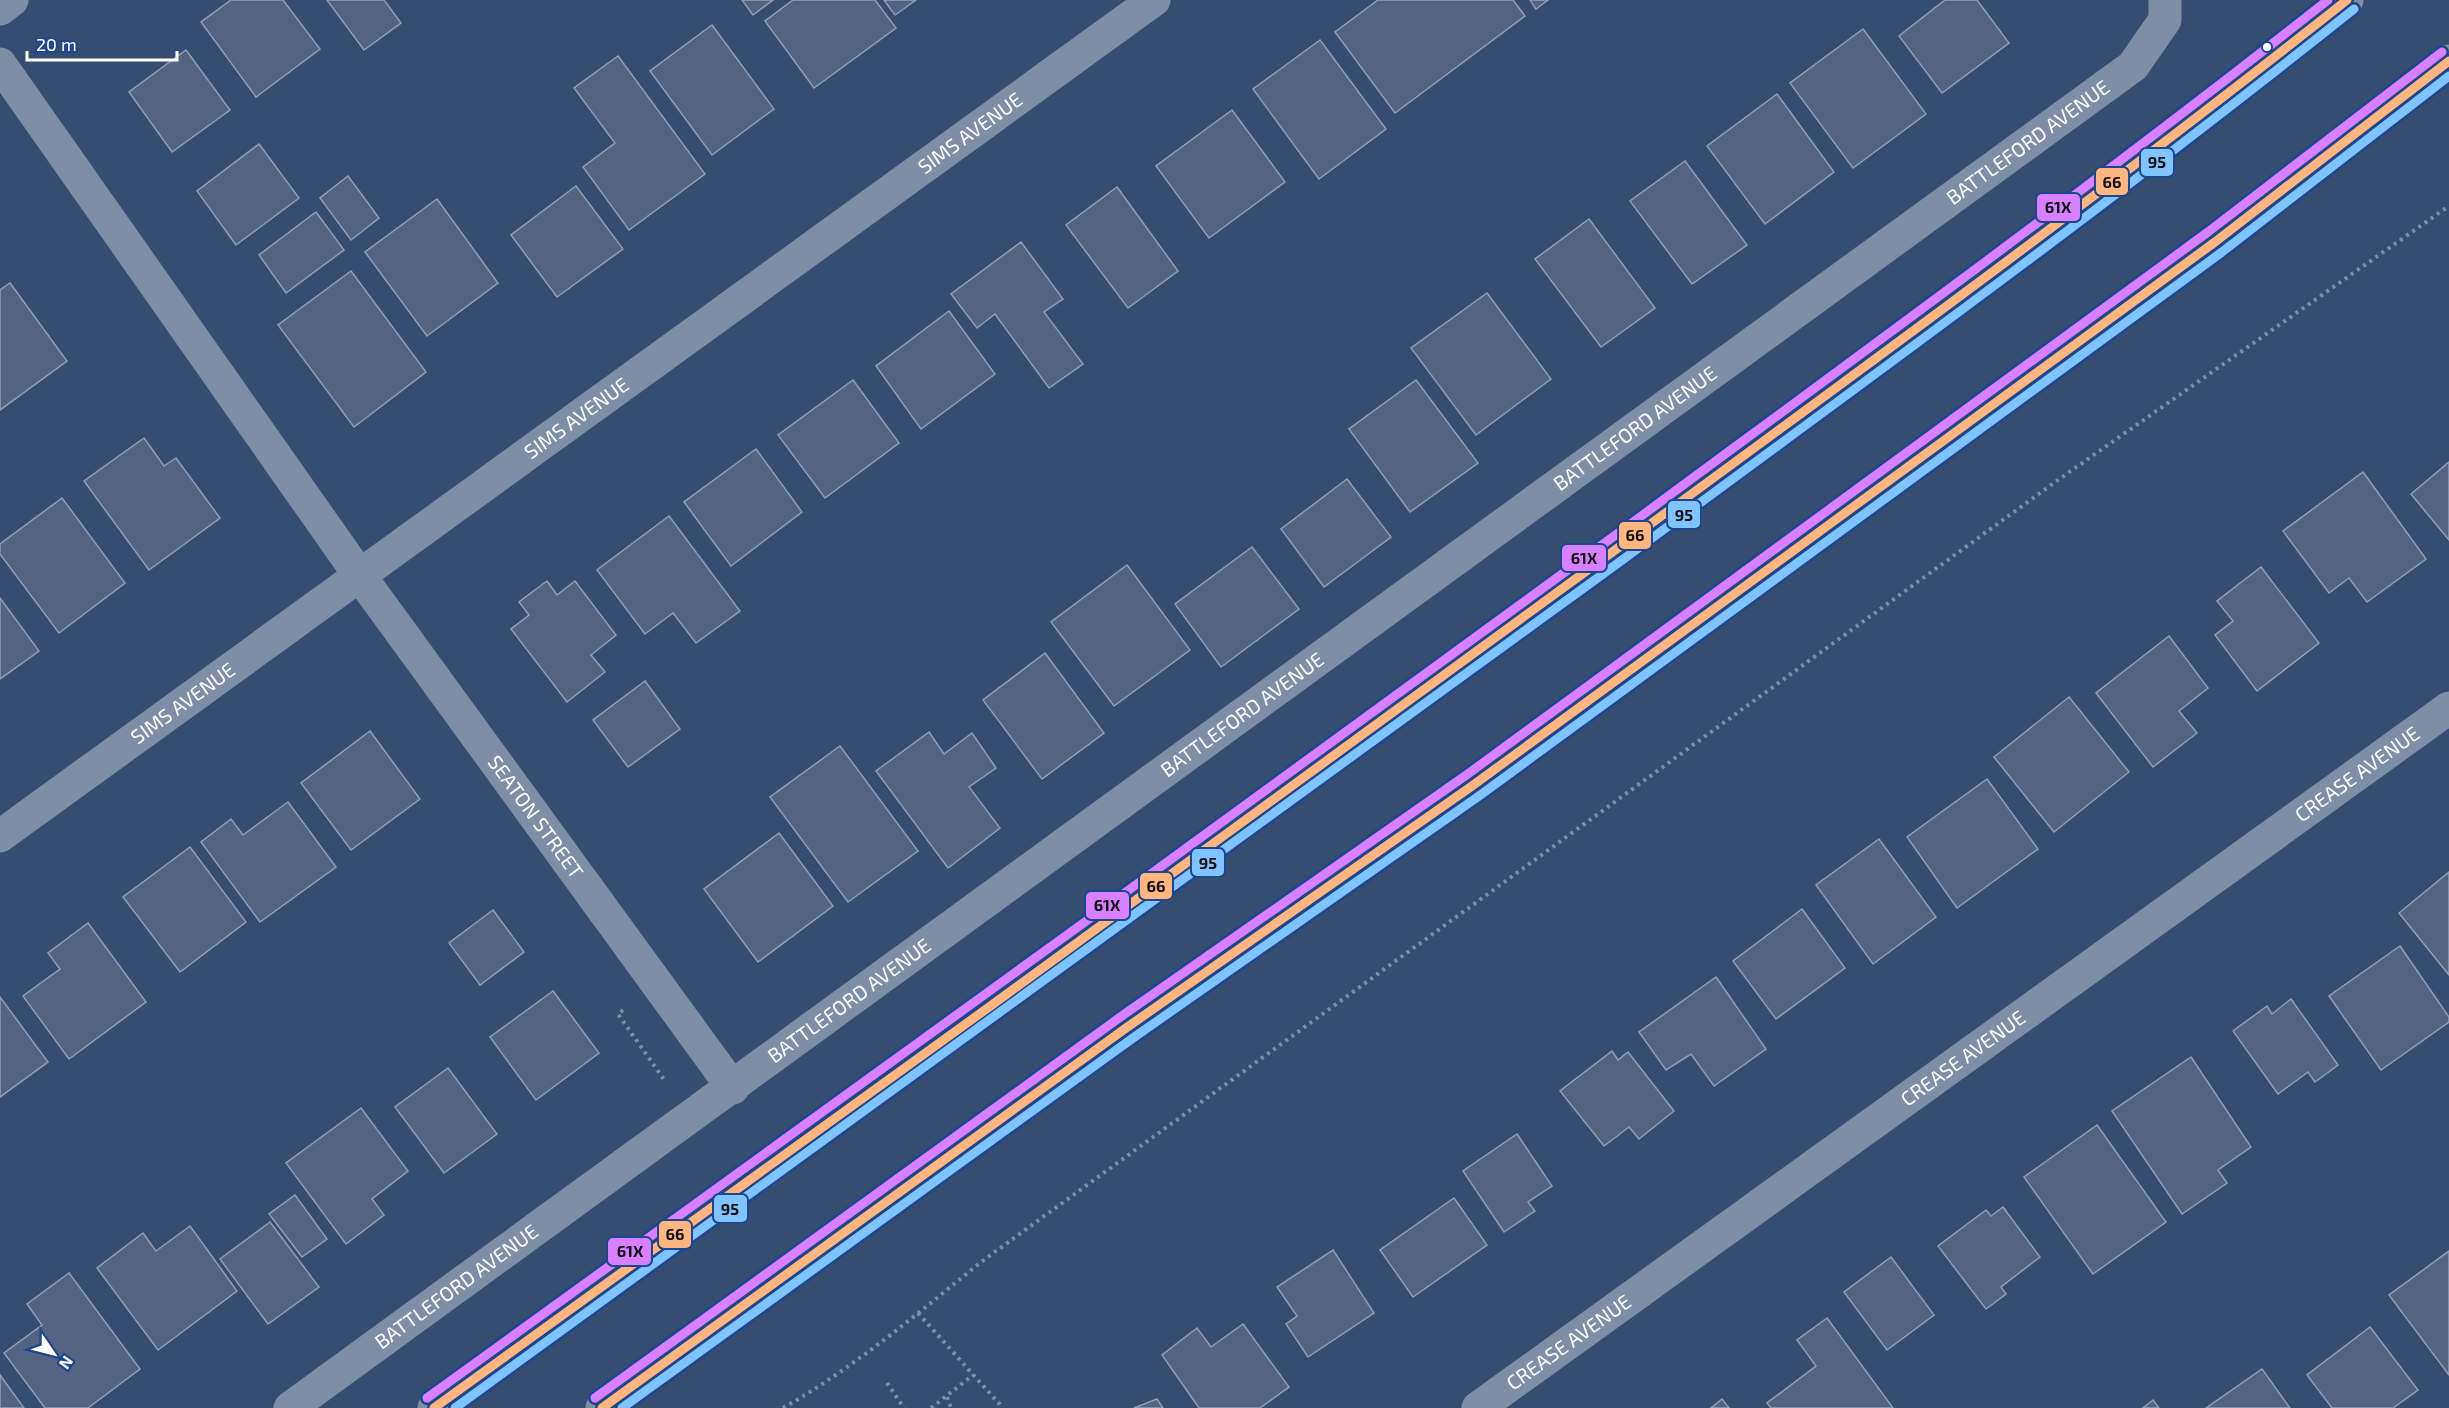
<svg xmlns="http://www.w3.org/2000/svg" width="2449" height="1408" viewBox="0 0 2449 1408" font-family="'Exo 2',sans-serif">
<style>
.building{fill:#526482;stroke:#919fb5;stroke-width:1.5}
.lines{fill:none;stroke-linecap:round;stroke-linejoin:round}
.path{stroke:#7d8ea6;stroke-width:4;stroke-dasharray:3 4.5;stroke-linecap:butt}
.street{stroke:#7d8ea6;stroke-width:33}
.highway{stroke:#7d8ea5;stroke-width:33}
.bus-1-casing{stroke:#1d478a;stroke-width:14}
.bus-2-casing{stroke:#1d478a;stroke-width:14}
.bus-3-casing{stroke:#1d478a;stroke-width:14}
.bus-1{stroke:#ffb580;stroke-width:9}
.bus-2{stroke:#80c4ff;stroke-width:9}
.bus-3{stroke:#d880ff;stroke-width:9}
.bus-dot{fill:#fff;stroke:#1d478a;stroke-width:2}
.labels{text-anchor:middle;stroke-width:4.5;stroke-linejoin:round;paint-order:stroke}
.street-label{font-size:20px;fill:#fff;stroke:#1d478a}
.line-badge{stroke:#1d478a;stroke-width:2}
.pale-badge-label{font-size:16px;text-anchor:middle;font-weight:bold;fill:#111}
</style>
<rect width="100%" height="100%" fill="#364d72"/>
<!-- building -->
<g class="building">
<path d="M 231,0 L 283,0 L 320,49 L 256,97 L 201,22 Z"/>
<path d="M 327,0 L 384,0 L 401,23 L 364,50 Z"/>
<path d="M 742,0 L 773,0 L 753,15 Z"/>
<path d="M 793,0 L 875,0 L 896,28 L 814,88 L 765,21 Z"/>
<path d="M 884,0 L 916,0 L 895,15 Z"/>
<path d="M 1378,0 L 1513,0 L 1525,16 L 1395,113 L 1335,32 Z"/>
<path d="M 1530,0 L 1548,0 L 1536,9 Z"/>
<path d="M 1945,0 L 1977,0 L 2009,43 L 1942,93 L 1899,36 Z"/>
<path d="M 712,25 L 774,109 L 712,155 L 650,71 Z"/>
<path d="M 1863,29 L 1926,114 L 1853,168 L 1790,83 Z"/>
<path d="M 1320,40 L 1386,129 L 1319,179 L 1253,89 Z"/>
<path d="M 186,50 L 230,110 L 172,152 L 129,92 Z"/>
<path d="M 618,56 L 705,174 L 629,230 L 583,167 L 615,143 L 574,88 Z"/>
<path d="M 1777,94 L 1834,172 L 1765,224 L 1707,146 Z"/>
<path d="M 1232,110 L 1285,182 L 1209,238 L 1156,166 Z"/>
<path d="M 259,144 L 299,198 L 236,245 L 197,191 Z"/>
<path d="M 1685,161 L 1747,245 L 1692,284 L 1630,201 Z"/>
<path d="M 348,176 L 379,218 L 351,240 L 320,198 Z"/>
<path d="M 576,186 L 623,249 L 557,297 L 511,235 Z"/>
<path d="M 1117,187 L 1178,271 L 1128,308 L 1066,225 Z"/>
<path d="M 437,199 L 498,283 L 427,336 L 365,252 Z"/>
<path d="M 316,212 L 344,250 L 286,293 L 259,255 Z"/>
<path d="M 1589,219 L 1655,308 L 1601,347 L 1535,259 Z"/>
<path d="M 1021,242 L 1063,299 L 1044,312 L 1083,364 L 1049,388 L 995,314 L 977,328 L 951,294 Z"/>
<path d="M 351,271 L 426,372 L 354,427 L 278,325 Z"/>
<path d="M 10,283 L 67,361 L 0,410 L 0,290 Z"/>
<path d="M 1487,293 L 1551,379 L 1476,435 L 1411,348 Z"/>
<path d="M 949,311 L 995,374 L 921,429 L 876,366 Z"/>
<path d="M 853,380 L 899,443 L 825,498 L 778,435 Z"/>
<path d="M 1416,380 L 1478,463 L 1410,512 L 1349,429 Z"/>
<path d="M 144,438 L 164,466 L 176,458 L 220,518 L 149,570 L 84,481 Z"/>
<path d="M 756,449 L 802,512 L 731,566 L 684,502 Z"/>
<path d="M 2449,462 L 2449,540 L 2411,494 Z"/>
<path d="M 2363,472 L 2426,559 L 2367,602 L 2349,578 L 2329,593 L 2283,531 Z"/>
<path d="M 1347,479 L 1391,537 L 1324,587 L 1281,529 Z"/>
<path d="M 62,498 L 125,583 L 59,633 L 0,554 L 0,544 Z"/>
<path d="M 669,516 L 740,611 L 696,643 L 673,613 L 645,634 L 597,570 Z"/>
<path d="M 1252,547 L 1299,609 L 1221,667 L 1175,604 Z"/>
<path d="M 1127,565 L 1190,650 L 1114,706 L 1051,622 Z"/>
<path d="M 2261,567 L 2319,643 L 2257,691 L 2215,635 L 2233,621 L 2217,601 Z"/>
<path d="M 547,581 L 557,595 L 575,581 L 616,635 L 591,655 L 605,672 L 567,702 L 511,629 L 529,615 L 519,602 Z"/>
<path d="M 0,598 L 39,651 L 0,679 Z"/>
<path d="M 2169,636 L 2208,688 L 2179,711 L 2197,733 L 2153,767 L 2096,693 Z"/>
<path d="M 1045,653 L 1104,733 L 1042,779 L 983,700 Z"/>
<path d="M 645,681 L 680,729 L 628,767 L 593,720 Z"/>
<path d="M 2069,697 L 2129,772 L 2054,832 L 1994,757 Z"/>
<path d="M 370,731 L 420,799 L 351,850 L 301,783 Z"/>
<path d="M 929,732 L 944,754 L 972,733 L 996,768 L 969,787 L 1000,828 L 948,868 L 876,771 Z"/>
<path d="M 840,746 L 918,851 L 848,902 L 770,797 Z"/>
<path d="M 1987,779 L 2038,849 L 1957,908 L 1907,837 Z"/>
<path d="M 288,802 L 336,867 L 260,922 L 201,842 L 231,819 L 243,835 Z"/>
<path d="M 779,833 L 833,906 L 758,962 L 704,889 Z"/>
<path d="M 1879,839 L 1936,917 L 1873,964 L 1816,885 Z"/>
<path d="M 190,847 L 246,922 L 180,972 L 123,897 Z"/>
<path d="M 2449,872 L 2449,975 L 2399,913 Z"/>
<path d="M 1802,909 L 1845,968 L 1776,1019 L 1733,961 Z"/>
<path d="M 493,910 L 524,952 L 480,985 L 449,943 Z"/>
<path d="M 88,923 L 146,1002 L 69,1059 L 23,996 L 60,969 L 48,953 Z"/>
<path d="M 2400,946 L 2449,1017 L 2449,1022 L 2381,1070 L 2329,996 Z"/>
<path d="M 1716,977 L 1766,1049 L 1714,1086 L 1691,1054 L 1666,1070 L 1639,1032 Z"/>
<path d="M 553,991 L 599,1053 L 536,1100 L 490,1037 Z"/>
<path d="M 0,997 L 48,1062 L 0,1097 Z"/>
<path d="M 2291,999 L 2338,1065 L 2315,1082 L 2308,1072 L 2278,1094 L 2233,1031 L 2267,1006 L 2272,1014 Z"/>
<path d="M 1612,1051 L 1618,1060 L 1628,1052 L 1674,1111 L 1639,1139 L 1629,1127 L 1604,1146 L 1560,1091 Z"/>
<path d="M 2191,1057 L 2251,1147 L 2218,1170 L 2227,1183 L 2182,1214 L 2112,1111 Z"/>
<path d="M 448,1068 L 497,1134 L 444,1173 L 395,1107 Z"/>
<path d="M 361,1108 L 408,1171 L 372,1199 L 384,1215 L 346,1244 L 286,1163 Z"/>
<path d="M 2097,1125 L 2166,1222 L 2093,1274 L 2024,1177 Z"/>
<path d="M 1517,1134 L 1552,1186 L 1528,1202 L 1535,1211 L 1504,1232 L 1463,1171 Z"/>
<path d="M 295,1195 L 327,1239 L 302,1257 L 269,1214 Z"/>
<path d="M 1454,1198 L 1487,1245 L 1413,1297 L 1380,1250 Z"/>
<path d="M 2003,1207 L 2040,1257 L 2001,1287 L 2006,1294 L 1986,1309 L 1938,1246 L 1986,1210 L 1991,1216 Z"/>
<path d="M 270,1222 L 319,1287 L 268,1324 L 220,1259 Z"/>
<path d="M 190,1226 L 237,1291 L 158,1350 L 97,1268 L 143,1233 L 156,1251 Z"/>
<path d="M 1333,1250 L 1374,1313 L 1308,1357 L 1286,1324 L 1297,1316 L 1277,1287 Z"/>
<path d="M 2449,1251 L 2449,1375 L 2389,1295 Z"/>
<path d="M 1891,1257 L 1934,1315 L 1887,1350 L 1844,1292 Z"/>
<path d="M 69,1273 L 140,1369 L 88,1408 L 45,1408 L 4,1353 L 42,1325 L 27,1304 Z"/>
<path d="M 1827,1318 L 1893,1408 L 1771,1408 L 1767,1403 L 1816,1366 L 1797,1340 Z"/>
<path d="M 1243,1324 L 1289,1387 L 1260,1408 L 1199,1408 L 1162,1355 L 1197,1328 L 1211,1347 Z"/>
<path d="M 2370,1327 L 2418,1390 L 2393,1408 L 2332,1408 L 2307,1375 Z"/>
<path d="M 2262,1369 L 2290,1408 L 2206,1408 Z"/>
<path d="M 0,1375 L 24,1408 L 0,1408 Z"/>
<path d="M 1157,1399 L 1163,1408 L 1134,1408 Z"/>
<path d="M 1722,1399 L 1729,1408 L 1711,1408 Z"/>
<path d="M 2153,1400 L 2159,1408 L 2143,1408 Z"/>
</g>
<g class="lines">
<!-- path -->
<g class="path">
<path d="M 623,1010 L 618,1014 L 665,1081"/>
<path d="M 918,1313 L 1003,1408"/>
<path d="M 887,1383 L 904,1408"/>
<path d="M 947,1397 L 951,1408"/>
<path d="M 783,1408 C 855,1367 917,1314 981,1262 L 2058,480 L 2449,206"/>
<path d="M 931,1408 L 973,1375"/>
</g>
<!-- street -->
<g class="street">
<path d="M 0,9 L 12,0"/>
<path id="s1" d="M 0,64 L 360,576 L 733,1088"/>
<path id="s2" d="M 0,836 L 1154,0"/>
<path id="s3" d="M 290,1408 L 2133,66 L 2165,20 L 2165,0"/>
<path id="s4" d="M 1478,1408 L 2449,708"/>
</g>
<!-- highway -->
<g class="highway">
<path d="M 434,1408 C 837,1117 1241,826 1641,531 C 1878,357 2118,184 2347,0"/>
<path d="M 602,1408 L 1126,1028 L 1472,786 L 2215,242 L 2449,61"/>
</g>
<!-- bus-1 casing -->
<g class="bus-1-casing">
<g id="bus-1">
<path d="M 434,1408 C 831,1122 1228,835 1622,545 C 1866,366 2110,188 2347,0"/>
<path d="M 602,1408 L 1126,1028 L 1472,786 L 2215,242 L 2449,61"/>
</g>
</g>
<!-- bus-2 casing -->
<g class="bus-2-casing">
<g id="bus-2">
<path d="M 455,1408 C 845,1126 1236,844 1625,558 C 1870,378 2116,199 2354,9"/>
<path d="M 622,1408 L 1133,1038 L 1479,796 L 2222,252 L 2449,76"/>
</g>
</g>
<!-- bus-3 casing -->
<g class="bus-3-casing">
<g id="bus-3">
<path d="M 427,1398 C 824,1111 1222,824 1617,534 C 1855,358 2095,184 2328,0"/>
<path d="M 595,1398 L 1119,1018 L 1465,776 L 2208,232 L 2442,52"/>
</g>
</g>
<!-- bus-1 -->
<use href="#bus-1" class="bus-1"/>
<!-- bus-2 -->
<use href="#bus-2" class="bus-2"/>
<!-- bus-3 -->
<use href="#bus-3" class="bus-3"/>
</g>
<!-- markers -->
<circle class="bus-dot" cx="2267" cy="47" r="5"/>
<g class="labels">
<!-- street labels -->
<g class="street-label">
<text dy="7" stroke="none"><textPath href="#s2" startOffset="1198">SIMS AVENUE</textPath></text>
<text dy="7" stroke="none"><textPath href="#s3" startOffset="2150">BATTLEFORD AVENUE</textPath></text>
<text dy="7" stroke="none"><textPath href="#s2" startOffset="712">SIMS AVENUE</textPath></text>
<text dy="7" stroke="none"><textPath href="#s3" startOffset="1664">BATTLEFORD AVENUE</textPath></text>
<text dy="7" stroke="none"><textPath href="#s2" startOffset="226">SIMS AVENUE</textPath></text>
<text dy="7" stroke="none"><textPath href="#s3" startOffset="1178">BATTLEFORD AVENUE</textPath></text>
<text dy="7" stroke="none"><textPath href="#s4" startOffset="1084">CREASE AVENUE</textPath></text>
<text dy="7" stroke="none"><textPath href="#s1" startOffset="924">SEATON STREET</textPath></text>
<text dy="7" stroke="none"><textPath href="#s3" startOffset="692">BATTLEFORD AVENUE</textPath></text>
<text dy="7" stroke="none"><textPath href="#s4" startOffset="598">CREASE AVENUE</textPath></text>
<text dy="7" stroke="none"><textPath href="#s3" startOffset="206">BATTLEFORD AVENUE</textPath></text>
<text dy="7" stroke="none"><textPath href="#s4" startOffset="112">CREASE AVENUE</textPath></text>
</g>
</g>
<g class="line-badge">
<rect x="2140" y="148" width="34" height="29" rx="6" fill="#80c4ff"/>
<rect x="2095" y="167" width="34" height="29" rx="6" fill="#ffb580"/>
<rect x="2036" y="193" width="45" height="29" rx="6" fill="#d880ff"/>
<rect x="1667" y="500" width="34" height="29" rx="6" fill="#80c4ff"/>
<rect x="1618" y="521" width="34" height="29" rx="6" fill="#ffb580"/>
<rect x="1561" y="544" width="46" height="28" rx="6" fill="#d880ff"/>
<rect x="1191" y="848" width="34" height="29" rx="6" fill="#80c4ff"/>
<rect x="1139" y="872" width="34" height="28" rx="6" fill="#ffb580"/>
<rect x="1085" y="891" width="45" height="29" rx="6" fill="#d880ff"/>
<rect x="713" y="1194" width="35" height="29" rx="6" fill="#80c4ff"/>
<rect x="658" y="1220" width="34" height="29" rx="6" fill="#ffb580"/>
<rect x="607" y="1237" width="45" height="29" rx="6" fill="#d880ff"/>
</g>
<g class="pale-badge-label">
<text x="2157" y="168">95</text>
<text x="2112" y="188">66</text>
<text x="2058" y="213">61X</text>
<text x="1684" y="521">95</text>
<text x="1635" y="541">66</text>
<text x="1584" y="564">61X</text>
<text x="1208" y="869">95</text>
<text x="1156" y="892">66</text>
<text x="1107" y="911">61X</text>
<text x="730" y="1215">95</text>
<text x="675" y="1240">66</text>
<text x="630" y="1257">61X</text>
</g>
<!-- north arrow -->
<g transform="translate(54 1354) rotate(125)" stroke="#1d478a" stroke-width="4.5" paint-order="stroke">
<path d="M0-4.5L10 22L0 15L-10 22Z" fill="#ffffff"/>
<text y="-9" font-size="16" font-weight="bold" text-anchor="middle" fill="#ffffff">N</text>
</g>
<!-- scale -->
<path d="M27 51v9h150v-9" fill="none" stroke="#ffffff" stroke-width="3"/>
<text x="36" y="51" font-size="18" fill="#ffffff" stroke="#1d478a" stroke-width="4.5" paint-order="stroke">20 m</text>
</svg>
